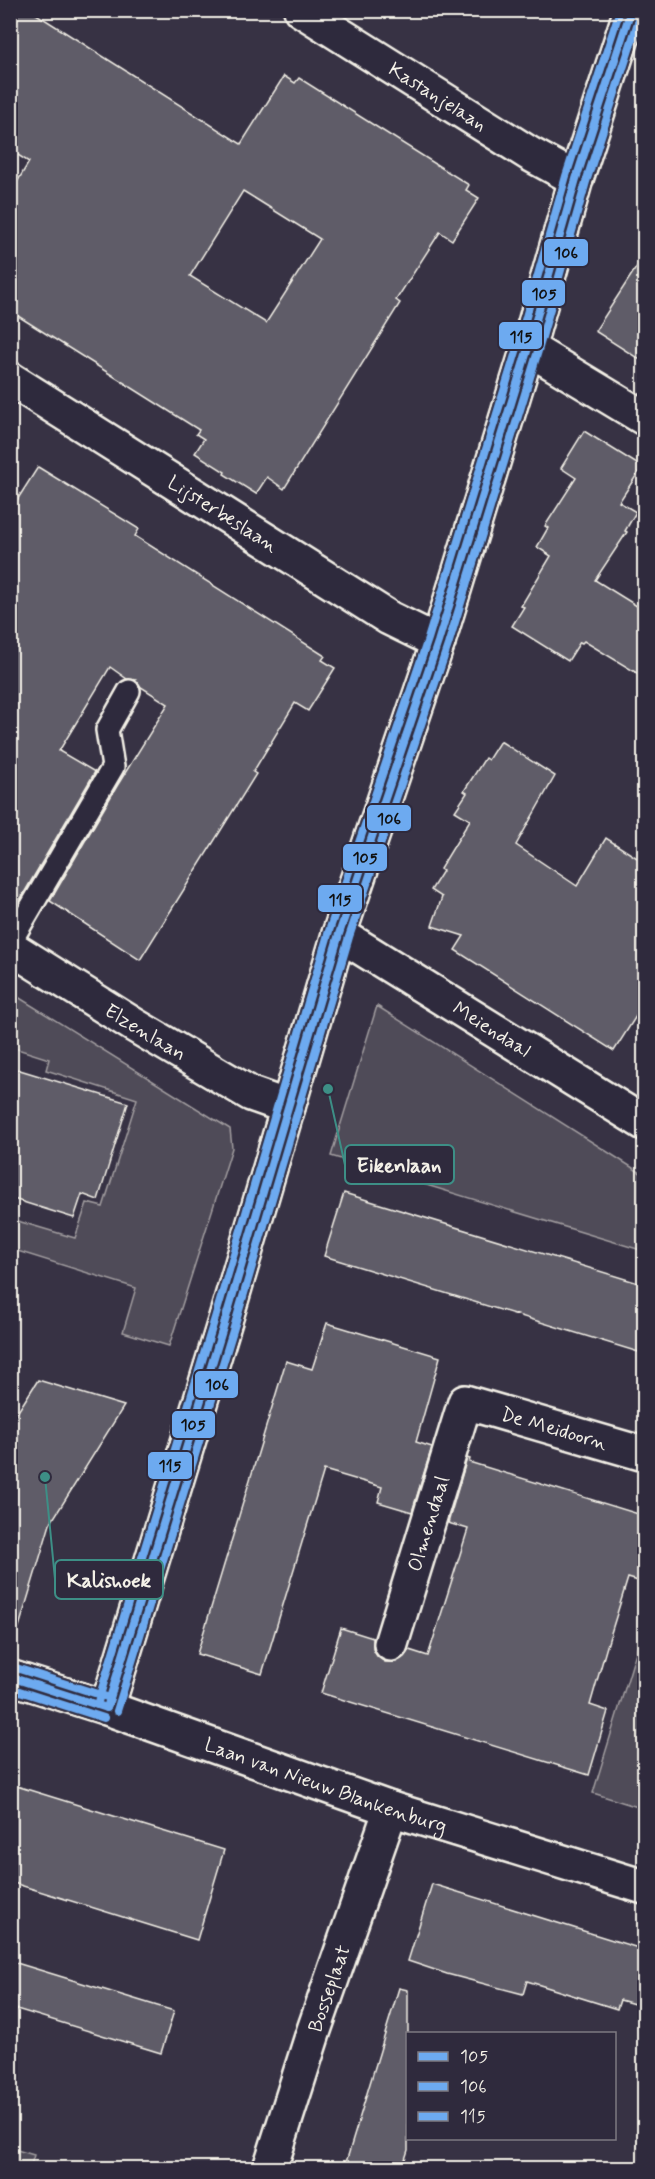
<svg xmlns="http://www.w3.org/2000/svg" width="655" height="2179" viewBox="0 0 655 2179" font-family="Mynerve,sans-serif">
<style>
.green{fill:#504b59;stroke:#a29ea0;stroke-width:1.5}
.building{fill:#5f5c67;stroke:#f4f1e8;stroke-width:1.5;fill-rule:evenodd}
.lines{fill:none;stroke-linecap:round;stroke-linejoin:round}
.service-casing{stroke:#f4f1e8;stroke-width:26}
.minor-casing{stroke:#f4f1e8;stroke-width:38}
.tertiary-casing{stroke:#f4f1e8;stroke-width:38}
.service{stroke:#2f2a3d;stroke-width:21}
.minor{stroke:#2f2a3d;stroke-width:33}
.tertiary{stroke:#2f2a3d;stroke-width:33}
.bus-1-casing{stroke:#2f2a3d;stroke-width:12}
.bus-2-casing{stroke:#2f2a3d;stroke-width:12}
.bus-3-casing{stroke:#2f2a3d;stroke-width:12}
.bus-1{stroke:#6daaf0;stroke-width:8}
.bus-2{stroke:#6daaf0;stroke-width:8}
.bus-3{stroke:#6daaf0;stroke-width:8}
.labels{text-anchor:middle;stroke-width:4.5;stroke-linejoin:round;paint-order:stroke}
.street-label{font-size:20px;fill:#f4f1e8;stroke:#2f2a3d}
.leader{fill:none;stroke:#3d8f86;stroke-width:2}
.callout-dot{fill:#3d8f86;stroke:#2f2a3d;stroke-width:2}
.callout{fill:#2f2a3d;stroke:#3d8f86;stroke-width:2}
.callout-label{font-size:21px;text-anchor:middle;font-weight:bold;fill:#f4f1e8}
.line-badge{stroke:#2f2a3d;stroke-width:2}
.pale-badge-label{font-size:16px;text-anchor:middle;font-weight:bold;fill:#111}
</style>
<rect width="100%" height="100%" fill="#373244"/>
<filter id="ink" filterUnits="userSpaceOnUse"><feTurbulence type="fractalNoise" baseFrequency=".0167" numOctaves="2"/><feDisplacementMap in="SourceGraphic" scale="12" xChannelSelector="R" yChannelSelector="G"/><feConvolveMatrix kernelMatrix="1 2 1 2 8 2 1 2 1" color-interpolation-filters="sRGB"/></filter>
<g filter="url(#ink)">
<!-- green -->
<g class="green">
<path d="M 10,992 L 230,1129 L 232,1148 L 169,1346 L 123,1332 L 136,1288 L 11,1249 L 11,1219 L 75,1238 L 87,1203 L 103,1207 L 137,1099 L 46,1070 L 49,1059 L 11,1047 Z"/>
<path d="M 377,1006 L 644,1175 L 644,1251 L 331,1156 Z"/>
<path d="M 644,1626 L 644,1809 L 593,1793 Z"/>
<path d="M 10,2148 L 34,2155 L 30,2168 L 11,2168 Z"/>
</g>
<!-- building -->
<g class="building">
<path d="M 10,10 L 30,10 L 241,144 L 284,76 L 295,83 L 299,78 L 469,185 L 466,190 L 479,198 L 452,240 L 440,232 L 396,300 L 400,303 L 284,489 L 267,477 L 256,494 L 224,474 L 225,472 L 195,453 L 204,439 L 196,434 L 199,430 L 10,311 L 10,194 L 29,162 L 10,150 ZM 243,191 L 320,239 L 266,323 L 190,276 Z"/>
<path d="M 645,254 L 645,363 L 595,331 Z"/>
<path d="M 584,431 L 642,467 L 619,502 L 636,512 L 625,531 L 627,532 L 595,580 L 645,611 L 645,678 L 584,641 L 582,643 L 580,642 L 568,661 L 512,626 L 524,607 L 521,606 L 551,556 L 537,547 L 548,528 L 545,526 L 576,478 L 561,468 Z"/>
<path d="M 38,467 L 139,529 L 135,536 L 325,656 L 322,660 L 335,668 L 308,711 L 295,703 L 253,772 L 256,774 L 140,960 L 50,901 L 117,786 L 168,704 L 141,687 L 136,680 L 127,679 L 110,667 L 59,751 L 95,772 L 10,917 L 10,511 Z"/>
<path d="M 500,741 L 555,776 L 516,845 L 577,886 L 606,838 L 645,863 L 645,1002 L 614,1051 L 455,950 L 464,936 L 432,926 L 442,897 L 431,890 L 443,871 L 440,869 L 470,820 L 455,811 L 467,793 L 464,791 L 485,758 L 488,760 Z"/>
<path d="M 10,1067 L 128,1103 L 98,1200 L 82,1194 L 74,1218 L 10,1198 Z"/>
<path d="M 344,1193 L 645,1285 L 645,1354 L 324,1256 Z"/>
<path d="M 327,1323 L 440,1357 L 416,1442 L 432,1447 L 412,1512 L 378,1502 L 382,1487 L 324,1470 L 262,1674 L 197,1654 L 286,1361 L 312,1369 Z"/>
<path d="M 38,1380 L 124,1406 L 50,1524 L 19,1627 L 10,1626 L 10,1424 Z"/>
<path d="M 467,1458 L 470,1459 L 469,1462 L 645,1516 L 645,1583 L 628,1578 L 607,1646 L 590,1705 L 608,1711 L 589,1775 L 321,1693 L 341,1628 L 373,1638 L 373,1649 L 377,1656 L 385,1662 L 396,1662 L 404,1657 L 409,1650 L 428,1656 L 468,1529 L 448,1523 Z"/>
<path d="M 10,1784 L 224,1850 L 197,1940 L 10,1882 Z"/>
<path d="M 432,1884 L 645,1950 L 645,2007 L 620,2000 L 617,2009 L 527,1981 L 523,1994 L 447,1974 L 408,1961 Z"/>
<path d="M 10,1961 L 174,2011 L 161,2053 L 10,2007 Z"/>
<path d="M 399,1988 L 408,1990 L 408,2150 L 402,2169 L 344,2169 Z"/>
</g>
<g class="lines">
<!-- service casing -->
<g class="service-casing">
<path id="service" d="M 10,943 L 113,767 L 107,730 L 129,691"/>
</g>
<!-- minor casing -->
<g class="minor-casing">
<g id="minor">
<path id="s1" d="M 301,10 L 530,154 L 576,179"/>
<path d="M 528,348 L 644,418"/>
<path id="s2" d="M 10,379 L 389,618 L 438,642"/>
<path id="s3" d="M 339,934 L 644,1123"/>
<path id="s4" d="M 10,947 L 134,1025 L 251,1094 L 288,1107"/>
<path id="s5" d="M 391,1644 L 465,1402 L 644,1454"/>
<path id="s6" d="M 107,1708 L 391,1809 L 644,1887"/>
<path id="s7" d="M 270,2168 L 314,2030 L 391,1809"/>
</g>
</g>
<!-- tertiary casing -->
<g class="tertiary-casing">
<path id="tertiary" d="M 10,1677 L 107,1708 L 225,1321 L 339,934 L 438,642 L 528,348 L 576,179 L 631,10"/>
</g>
<!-- service -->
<use href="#service" class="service"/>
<!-- minor -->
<use href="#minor" class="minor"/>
<!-- tertiary -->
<use href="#tertiary" class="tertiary"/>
<!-- bus-1 casing -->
<g class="bus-1-casing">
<g id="bus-1">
<path d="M 10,1677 L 107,1708"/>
<path d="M 107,1708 L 225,1321 L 339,934 L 438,642 L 528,348 L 576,179 L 631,10"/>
</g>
</g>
<!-- bus-2 casing -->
<g class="bus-2-casing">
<g id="bus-2">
<path d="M 10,1688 L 104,1718"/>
<path d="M 117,1711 L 235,1324 L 349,937 L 448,645 L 538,351 L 586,182 L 641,13"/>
</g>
</g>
<!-- bus-3 casing -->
<g class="bus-3-casing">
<g id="bus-3">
<path d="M 13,1667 L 110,1698"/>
<path d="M 97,1705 L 215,1318 L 329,931 L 428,639 L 518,345 L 566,176 L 620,10"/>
</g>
</g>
<!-- bus-1 -->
<use href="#bus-1" class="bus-1"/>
<!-- bus-2 -->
<use href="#bus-2" class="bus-2"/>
<!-- bus-3 -->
<use href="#bus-3" class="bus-3"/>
</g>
</g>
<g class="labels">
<!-- street labels -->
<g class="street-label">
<text dy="7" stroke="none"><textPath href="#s1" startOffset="162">Kastanjelaan</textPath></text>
<text dy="7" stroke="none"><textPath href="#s2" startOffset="252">Lijsterbeslaan</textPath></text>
<text dy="7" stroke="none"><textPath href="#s3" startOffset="180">Meiendaal</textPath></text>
<text dy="7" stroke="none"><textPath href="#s4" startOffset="160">Elzenlaan</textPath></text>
<text dy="7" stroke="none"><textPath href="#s5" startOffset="346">De Meidoorn</textPath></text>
<text dy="7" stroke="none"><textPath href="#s5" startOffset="126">Olmendaal</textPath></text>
<text dy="7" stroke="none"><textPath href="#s6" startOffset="232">Laan van Nieuw Blankenburg</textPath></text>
<text dy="7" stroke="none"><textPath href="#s7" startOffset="189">Bosseplaat</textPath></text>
</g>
</g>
<!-- callouts -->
<path class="leader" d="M328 1089L345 1165M45 1477L55 1579"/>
<g class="callout-dot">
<circle cx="328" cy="1089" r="6"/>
<circle cx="45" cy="1477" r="6"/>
</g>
<g class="callout">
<rect x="345" y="1145" width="109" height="39" rx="6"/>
<rect x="55" y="1560" width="108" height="39" rx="6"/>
</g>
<g class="callout-label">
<text x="399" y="1172">Eikenlaan</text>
<text x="109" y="1587">Kalishoek</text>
</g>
<g class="line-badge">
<rect x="543" y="238" width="46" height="29" rx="6" fill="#6daaf0"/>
<rect x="521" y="279" width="45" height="28" rx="6" fill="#6daaf0"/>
<rect x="498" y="321" width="45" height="29" rx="6" fill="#6daaf0"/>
<rect x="366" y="804" width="46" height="28" rx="6" fill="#6daaf0"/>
<rect x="342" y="843" width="46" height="29" rx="6" fill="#6daaf0"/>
<rect x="317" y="884" width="46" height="29" rx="6" fill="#6daaf0"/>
<rect x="194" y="1370" width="45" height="29" rx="6" fill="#6daaf0"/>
<rect x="171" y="1410" width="45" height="29" rx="6" fill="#6daaf0"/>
<rect x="147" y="1451" width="46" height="29" rx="6" fill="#6daaf0"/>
</g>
<g class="pale-badge-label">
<text x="566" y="258">106</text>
<text x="544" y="299">105</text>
<text x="521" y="342">115</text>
<text x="389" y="824">106</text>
<text x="365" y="863">105</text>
<text x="340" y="905">115</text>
<text x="217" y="1390">106</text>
<text x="193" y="1430">105</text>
<text x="170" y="1471">115</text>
</g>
<!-- margin -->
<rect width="655" height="2179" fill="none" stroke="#2f2a3d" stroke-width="36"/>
<rect x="18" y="18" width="619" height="2143" fill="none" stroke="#f4f1e8" stroke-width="2" filter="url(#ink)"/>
<!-- legend -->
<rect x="406" y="2032" width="210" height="108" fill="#2f2a3d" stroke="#7e7a81" stroke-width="1.5"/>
<rect x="418" y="2052" width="30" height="9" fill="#6daaf0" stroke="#7e7a81" stroke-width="1.5"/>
<text x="460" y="2062" font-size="18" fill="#f4f1e8">105</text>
<rect x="418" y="2082" width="30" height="9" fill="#6daaf0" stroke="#7e7a81" stroke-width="1.5"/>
<text x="460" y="2092" font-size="18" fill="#f4f1e8">106</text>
<rect x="418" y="2112" width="30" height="9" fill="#6daaf0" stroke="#7e7a81" stroke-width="1.5"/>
<text x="460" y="2122" font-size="18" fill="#f4f1e8">115</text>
</svg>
